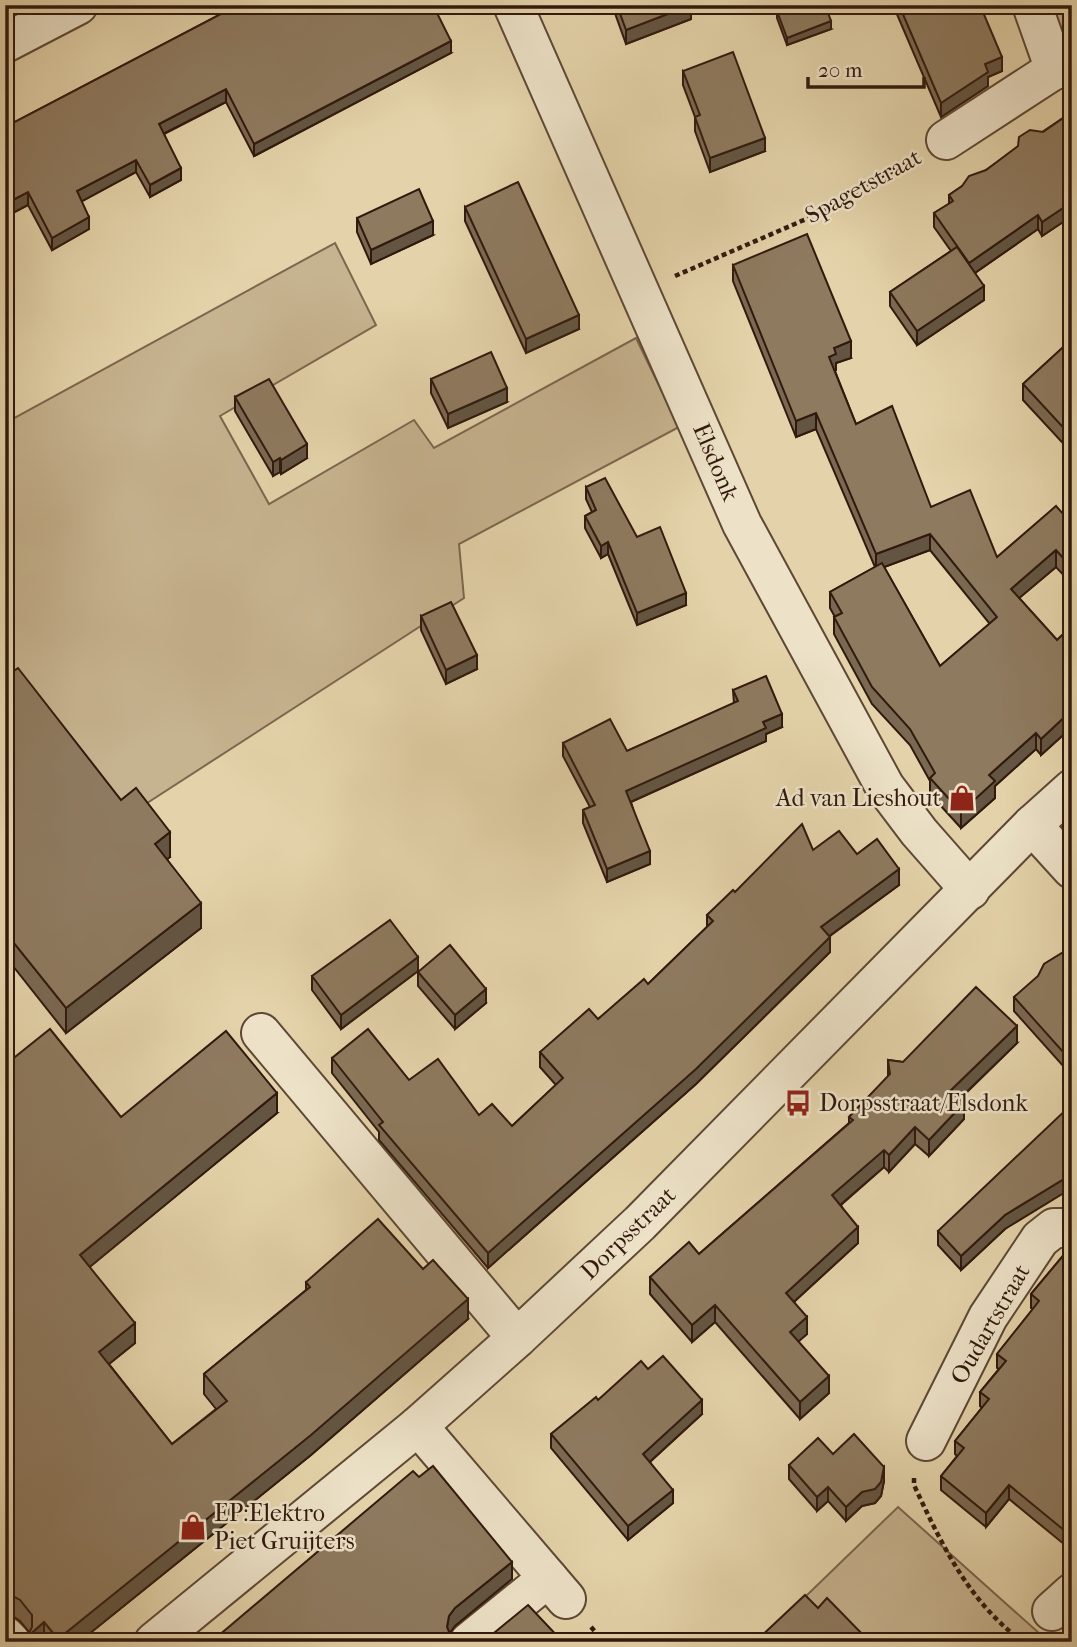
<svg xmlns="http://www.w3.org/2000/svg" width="1077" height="1647" viewBox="0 0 1077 1647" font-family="'IM FELL French Canon',serif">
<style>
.green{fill:#c6b38f;stroke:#7c664e;stroke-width:2}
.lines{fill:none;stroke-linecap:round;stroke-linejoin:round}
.minor-casing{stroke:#5e4835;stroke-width:42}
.path{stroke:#31190e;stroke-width:4.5;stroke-dasharray:5 3.5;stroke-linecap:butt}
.minor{stroke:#ede2c8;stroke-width:38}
.wall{fill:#7a6952;stroke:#31190e;stroke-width:2;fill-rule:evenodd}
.shaded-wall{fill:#635542;stroke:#31190e;stroke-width:2}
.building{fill:#8e7a5f;stroke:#31190e;stroke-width:2}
.labels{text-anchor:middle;stroke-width:5;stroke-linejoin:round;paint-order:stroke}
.street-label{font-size:24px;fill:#31190e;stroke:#ede2c8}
.poi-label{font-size:24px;fill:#31190e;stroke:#ede2c8;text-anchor:start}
</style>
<rect width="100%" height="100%" fill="#e4d3aa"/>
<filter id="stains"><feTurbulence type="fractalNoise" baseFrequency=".00286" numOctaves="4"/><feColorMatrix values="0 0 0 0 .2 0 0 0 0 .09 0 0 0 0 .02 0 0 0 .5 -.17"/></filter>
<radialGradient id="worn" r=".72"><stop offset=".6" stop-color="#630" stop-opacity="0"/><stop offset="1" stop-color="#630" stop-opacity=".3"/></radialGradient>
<!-- green -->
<g class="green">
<path d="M 1051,5 L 1072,5 L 1072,37 L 1060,28 Z"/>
<path d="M 335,243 L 376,325 L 220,416 L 269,504 L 414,420 L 434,448 L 636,338 L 679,427 L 459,544 L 464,598 L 124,818 L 5,686 L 5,423 Z"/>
<path d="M 898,1507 L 1049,1642 L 849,1642 L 805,1597 Z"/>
</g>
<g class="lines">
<!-- minor casing -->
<g class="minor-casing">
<g id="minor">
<path d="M 513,5 L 742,524 L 885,787 L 919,832 L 970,890"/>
<path d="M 1032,5 L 1055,70"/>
<path d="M 5,43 L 78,5"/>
<path d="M 946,140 L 1072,58"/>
<path d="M 1032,825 L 1072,869"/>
<path d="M 261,1033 L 517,1338"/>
<path d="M 418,1426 L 566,1599"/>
<path d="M 926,1441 L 988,1317 L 1040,1239 L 1054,1228 L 1072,1228"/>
<path d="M 1052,1611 L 1072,1593"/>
<path d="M 5,1636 L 11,1642"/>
<path d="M 154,1642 L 418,1426 L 517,1338 L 640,1223 L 1032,825 L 1072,789"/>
<path d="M 469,1642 L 548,1578"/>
</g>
</g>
<!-- path -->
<g class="path">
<path d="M 675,276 L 820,213 L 912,160"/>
<path d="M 914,1478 L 914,1485 C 942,1545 968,1601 1023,1642"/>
<path d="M 591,1627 L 604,1642"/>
</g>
<!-- minor -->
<use href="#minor" class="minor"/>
</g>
<!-- wall -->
<g class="wall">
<path d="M 238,5 L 451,53 L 254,156 L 226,102 L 164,134 L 181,180 L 150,197 L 136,172 L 81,201 L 89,229 L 52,250 L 28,205 L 5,217 L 5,127 Z"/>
<path d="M 612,5 L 691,5 L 691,19 L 626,44 Z"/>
<path d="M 893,5 L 980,5 L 1002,71 L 988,77 L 988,86 L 941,117 Z"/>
<path d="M 777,11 L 831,29 L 787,45 L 777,18 Z"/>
<path d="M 683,71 L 765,151 L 710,172 L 695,131 L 695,117 L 683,85 Z"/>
<path d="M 1072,112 L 1072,216 L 1042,236 L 1038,229 L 975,273 L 984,300 L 917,345 L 890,306 L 890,292 L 951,251 L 934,227 L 934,213 L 949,204 L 949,195 Z"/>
<path d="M 465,207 L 579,329 L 526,353 L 465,221 Z"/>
<path d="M 357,218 L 433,235 L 371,264 L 357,232 Z"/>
<path d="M 733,265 L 851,358 L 836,363 L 836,370 L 835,371 L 856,424 L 931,507 L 997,557 L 1072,510 L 1072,584 L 1056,567 L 1019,598 L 1057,640 L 1072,626 L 1072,727 L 1041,755 L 1036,749 L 995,786 L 995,798 L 961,828 L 930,794 L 930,781 L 910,745 L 872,704 L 834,634 L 834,617 L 835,617 L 830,608 L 830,592 L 875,567 L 816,429 L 796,437 L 733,281 ZM 930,550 L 990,624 L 940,666 L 884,567 Z"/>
<path d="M 1072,339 L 1072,453 L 1023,400 L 1023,384 Z"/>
<path d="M 431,379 L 507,402 L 448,428 L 431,393 Z"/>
<path d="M 235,397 L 307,458 L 281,474 L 280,472 L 273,476 L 235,411 Z"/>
<path d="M 586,487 L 637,537 L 686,605 L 637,625 L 608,554 L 601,558 L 585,528 L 585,516 L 592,512 L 586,499 Z"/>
<path d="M 421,616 L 477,669 L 446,684 L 421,630 Z"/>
<path d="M 5,677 L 121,800 L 170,857 L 167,859 L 201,928 L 66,1033 L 5,956 Z"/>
<path d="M 733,690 L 782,727 L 766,734 L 766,741 L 631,802 L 650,864 L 607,882 L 583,823 L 583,810 L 590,807 L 563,756 L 563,743 L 627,751 L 734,704 Z"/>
<path d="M 813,850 L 857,854 L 899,885 L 830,936 L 830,952 L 696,1084 L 488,1268 L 379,1140 L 379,1132 L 332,1073 L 332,1058 L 409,1080 L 479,1115 L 512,1126 L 556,1085 L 540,1067 L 540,1052 L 598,1019 L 648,984 L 707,927 L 707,915 L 735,892 Z"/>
<path d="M 1072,958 L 1072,1076 L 1014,1011 L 1014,997 Z"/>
<path d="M 418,971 L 341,1029 L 312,990 L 312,976 Z"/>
<path d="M 418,972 L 486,1003 L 455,1029 L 418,986 Z"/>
<path d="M 1017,1043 L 960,1099 L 964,1119 L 929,1156 L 915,1144 L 889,1172 L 884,1167 L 841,1205 L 858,1243 L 794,1302 L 807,1334 L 798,1341 L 829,1393 L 800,1419 L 715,1322 L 692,1342 L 650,1294 L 650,1277 L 699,1254 L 849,1123 L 849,1117 L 888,1077 L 888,1060 L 903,1062 Z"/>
<path d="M 5,1065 L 121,1117 L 277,1113 L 89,1267 L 135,1343 L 109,1364 L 172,1444 L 216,1409 L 204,1394 L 204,1374 L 306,1290 L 306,1282 L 468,1319 L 311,1455 L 79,1642 L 27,1642 L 29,1632 L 20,1621 L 11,1615 L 5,1615 Z"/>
<path d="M 1005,1229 L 961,1270 L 938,1245 L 938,1231 Z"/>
<path d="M 1072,1245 L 1072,1406 L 1065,1415 L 1065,1545 L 1009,1499 L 986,1527 L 941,1490 L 941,1476 L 957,1456 L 955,1454 L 955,1441 L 982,1408 L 980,1406 L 980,1392 L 999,1369 L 997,1368 L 997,1354 L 1033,1309 L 1031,1308 L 1031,1294 Z"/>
<path d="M 648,1369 L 702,1414 L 650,1462 L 673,1503 L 628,1540 L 551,1448 L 551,1434 L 598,1400 Z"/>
<path d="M 833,1454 L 884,1481 L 881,1496 L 875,1503 L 862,1506 L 846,1521 L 828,1501 L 817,1511 L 789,1479 L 789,1465 Z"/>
</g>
<!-- shaded-wall -->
<g class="shaded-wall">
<path d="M 691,5 L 691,19 L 626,44 L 626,30 Z"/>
<path d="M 831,21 L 831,29 L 787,45 L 787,38 Z"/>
<path d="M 451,41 L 451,53 L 254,156 L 254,144 Z"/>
<path d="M 1002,57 L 1002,71 L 988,77 L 988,86 L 941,117 L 941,103 L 985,64 Z"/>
<path d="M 226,89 L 226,102 L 159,136 L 159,124 Z"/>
<path d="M 765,138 L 765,151 L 710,172 L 710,158 Z"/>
<path d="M 136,160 L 136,172 L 77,204 L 77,191 Z"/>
<path d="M 181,168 L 181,180 L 150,197 L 150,185 Z"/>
<path d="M 28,192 L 28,205 L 5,217 L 5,204 Z"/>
<path d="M 1072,202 L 1072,216 L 1042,236 L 1042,222 Z"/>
<path d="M 1038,215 L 1038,229 L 969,277 L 969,263 Z"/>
<path d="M 89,217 L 89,229 L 52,250 L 52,238 Z"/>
<path d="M 433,221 L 433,235 L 371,264 L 371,250 Z"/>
<path d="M 984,286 L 984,300 L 917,345 L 917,331 Z"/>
<path d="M 579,315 L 579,329 L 526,353 L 526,339 Z"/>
<path d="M 851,341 L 851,358 L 836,363 L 836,370 L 829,373 L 829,357 L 834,348 Z"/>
<path d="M 507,388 L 507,402 L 448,428 L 448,414 Z"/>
<path d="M 816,413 L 816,429 L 796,437 L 796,421 Z"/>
<path d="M 307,444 L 307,458 L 281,474 L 281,460 Z"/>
<path d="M 280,458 L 280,472 L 273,476 L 273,462 Z"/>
<path d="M 930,534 L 930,550 L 876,570 L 876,554 Z"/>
<path d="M 608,542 L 608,554 L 601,558 L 601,546 Z"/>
<path d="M 1056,550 L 1056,567 L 1011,605 L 1011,589 Z"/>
<path d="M 686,593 L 686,605 L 637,625 L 637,613 Z"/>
<path d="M 477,655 L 477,669 L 446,684 L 446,670 Z"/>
<path d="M 1072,693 L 1072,709 L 1066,698 Z"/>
<path d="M 1072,710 L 1072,727 L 1041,755 L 1041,739 Z"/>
<path d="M 782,714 L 782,727 L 766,734 L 766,741 L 626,804 L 626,791 L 763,722 Z"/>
<path d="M 1036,733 L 1036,749 L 995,786 L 995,798 L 961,828 L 961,812 L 989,775 Z"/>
<path d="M 170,832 L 170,857 L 155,868 L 155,844 Z"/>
<path d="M 650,851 L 650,864 L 607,882 L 607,869 Z"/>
<path d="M 899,869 L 899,885 L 821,942 L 821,927 Z"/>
<path d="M 201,903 L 201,928 L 66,1033 L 66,1008 Z"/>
<path d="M 830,937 L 830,952 L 696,1084 L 488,1268 L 488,1253 Z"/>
<path d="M 418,957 L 418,971 L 341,1029 L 341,1015 Z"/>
<path d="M 486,989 L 486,1003 L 455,1029 L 455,1015 Z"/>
<path d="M 1017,1026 L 1017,1043 L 951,1107 L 951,1090 Z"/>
<path d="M 277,1093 L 277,1113 L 80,1275 L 80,1255 Z"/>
<path d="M 964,1103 L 964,1119 L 929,1156 L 929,1140 Z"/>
<path d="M 915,1127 L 915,1144 L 889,1172 L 889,1155 Z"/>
<path d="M 884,1150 L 884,1167 L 832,1212 L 832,1195 Z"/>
<path d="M 1072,1174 L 1072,1188 L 1005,1229 L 961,1270 L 961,1256 L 1005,1215 Z"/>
<path d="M 858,1227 L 858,1243 L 786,1309 L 786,1293 Z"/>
<path d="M 468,1299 L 468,1319 L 311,1455 L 79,1642 L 58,1642 L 58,1639 Z"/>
<path d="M 715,1305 L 715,1322 L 692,1342 L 692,1325 Z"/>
<path d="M 807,1317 L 807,1334 L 790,1349 L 790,1332 Z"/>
<path d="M 135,1323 L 135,1343 L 99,1372 L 99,1352 Z"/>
<path d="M 829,1376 L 829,1393 L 800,1419 L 800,1402 Z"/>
<path d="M 1072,1392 L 1072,1406 L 1065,1415 L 1065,1401 Z"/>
<path d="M 702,1400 L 702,1414 L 643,1468 L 643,1454 Z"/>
<path d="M 884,1467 L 884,1481 L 881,1496 L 875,1503 L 862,1506 L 846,1521 L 846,1507 L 862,1492 Z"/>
<path d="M 1009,1485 L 1009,1499 L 986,1527 L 986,1513 Z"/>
<path d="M 828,1487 L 828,1501 L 817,1511 L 817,1497 Z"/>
<path d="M 673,1490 L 673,1503 L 628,1540 L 628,1526 Z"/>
<path d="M 512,1562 L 512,1579 L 455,1626 L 449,1634 L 447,1627 L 449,1616 L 455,1608 Z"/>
<path d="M 44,1622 L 44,1642 L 27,1642 L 27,1637 Z"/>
</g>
<!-- building -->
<g class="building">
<path d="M 238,5 L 433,5 L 451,41 L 254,144 L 226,89 L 159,124 L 181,168 L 150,185 L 136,160 L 77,191 L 89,217 L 52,238 L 28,192 L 5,204 L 5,127 Z"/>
<path d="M 617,5 L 691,5 L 626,30 Z"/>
<path d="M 791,5 L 825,5 L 831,21 L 787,38 L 777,11 Z"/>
<path d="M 899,5 L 980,5 L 1002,57 L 985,64 L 988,72 L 941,103 Z"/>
<path d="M 733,52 L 765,138 L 710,158 L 695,117 L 700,115 L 683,71 Z"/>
<path d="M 1072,112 L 1072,202 L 1042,222 L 1038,215 L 969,263 L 934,213 L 953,201 L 949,195 L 962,186 L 969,176 L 986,170 L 1018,146 L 1019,137 L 1030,130 L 1043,132 Z"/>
<path d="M 518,182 L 579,315 L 526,339 L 465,207 Z"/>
<path d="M 419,189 L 433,221 L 371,250 L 357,218 Z"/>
<path d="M 807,234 L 851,341 L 834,348 L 836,354 L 829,357 L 856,424 L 892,406 L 931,507 L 970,490 L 997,557 L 1056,506 L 1064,515 L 1072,510 L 1072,568 L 1056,550 L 1011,589 L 1057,640 L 1072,626 L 1072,693 L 1066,698 L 1072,704 L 1072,710 L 1041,739 L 1036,733 L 989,775 L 995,781 L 961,812 L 930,778 L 935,773 L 910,729 L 872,687 L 834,617 L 842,613 L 830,592 L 882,563 L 940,666 L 997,617 L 930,534 L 876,554 L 816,413 L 796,421 L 733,265 Z"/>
<path d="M 957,247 L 984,286 L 917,331 L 890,292 Z"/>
<path d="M 1072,339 L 1072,437 L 1023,384 Z"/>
<path d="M 491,352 L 507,388 L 448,414 L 431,379 Z"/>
<path d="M 269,379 L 307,444 L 281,460 L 280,458 L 273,462 L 235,397 Z"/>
<path d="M 605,478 L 637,537 L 660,527 L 686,593 L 637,613 L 608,542 L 601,546 L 585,516 L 596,510 L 586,487 Z"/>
<path d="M 451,602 L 477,655 L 446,670 L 421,616 Z"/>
<path d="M 18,668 L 121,800 L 136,788 L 170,832 L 155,844 L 201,903 L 66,1008 L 5,932 L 5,677 Z"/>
<path d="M 766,676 L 782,714 L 763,722 L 766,728 L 626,791 L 650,851 L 607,869 L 583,810 L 595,805 L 563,743 L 610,719 L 627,751 L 738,701 L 733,690 Z"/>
<path d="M 802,824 L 813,850 L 839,831 L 857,854 L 877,839 L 899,869 L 821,927 L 830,937 L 696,1069 L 488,1253 L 379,1125 L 383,1122 L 332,1058 L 368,1029 L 409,1080 L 438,1059 L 479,1115 L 492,1104 L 512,1126 L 563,1078 L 540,1052 L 589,1009 L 598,1019 L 644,979 L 648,984 L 713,921 L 707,915 L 733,890 L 735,892 Z"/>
<path d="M 390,920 L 418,957 L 341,1015 L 312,976 Z"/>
<path d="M 450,945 L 486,989 L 455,1015 L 418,972 Z"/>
<path d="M 1065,951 L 1072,958 L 1072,1062 L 1014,997 L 1038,976 L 1044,964 Z"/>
<path d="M 976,987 L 1017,1026 L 951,1090 L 964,1103 L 929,1140 L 915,1127 L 889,1155 L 884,1150 L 832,1195 L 858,1227 L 786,1293 L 807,1317 L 790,1332 L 829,1376 L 800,1402 L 715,1305 L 692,1325 L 650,1277 L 689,1242 L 699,1254 L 853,1120 L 849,1117 L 890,1074 L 888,1060 L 903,1062 Z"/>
<path d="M 50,1029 L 121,1117 L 226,1031 L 277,1093 L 80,1255 L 135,1323 L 99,1352 L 172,1444 L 227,1401 L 204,1374 L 310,1287 L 306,1282 L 378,1219 L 423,1269 L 433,1260 L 468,1299 L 311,1435 L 58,1639 L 44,1622 L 27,1637 L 32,1627 L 32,1615 L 20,1600 L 11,1595 L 5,1595 L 5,1065 Z"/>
<path d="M 1072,1104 L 1072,1174 L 1005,1215 L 961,1256 L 938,1231 Z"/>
<path d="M 1072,1245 L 1072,1392 L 1065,1401 L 1065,1531 L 1009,1485 L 986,1513 L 941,1476 L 964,1448 L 955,1441 L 989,1399 L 980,1392 L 1006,1361 L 997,1354 L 1039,1301 L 1031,1294 Z"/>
<path d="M 663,1356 L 702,1400 L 643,1454 L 673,1490 L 628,1526 L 551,1434 L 596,1397 L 598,1400 L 641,1361 L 648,1369 Z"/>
<path d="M 854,1434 L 884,1467 L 881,1482 L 875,1489 L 862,1492 L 846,1507 L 828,1487 L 817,1497 L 789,1465 L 818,1438 L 833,1454 Z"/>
<path d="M 433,1466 L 512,1562 L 455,1608 L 449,1616 L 447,1627 L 452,1639 L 457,1642 L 211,1642 L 413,1471 L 419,1477 Z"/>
<path d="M 805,1595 L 818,1608 L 827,1598 L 870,1642 L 755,1642 Z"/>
<path d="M 528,1605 L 563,1642 L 483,1642 Z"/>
</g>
<!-- icons -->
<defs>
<g id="shop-bare" transform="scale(2.1)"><path d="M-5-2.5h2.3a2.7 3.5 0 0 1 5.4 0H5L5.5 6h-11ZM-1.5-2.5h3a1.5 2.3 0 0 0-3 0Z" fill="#8f2418" stroke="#ede2c8" stroke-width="2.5" paint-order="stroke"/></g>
<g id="bus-bare" transform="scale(2.1)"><path d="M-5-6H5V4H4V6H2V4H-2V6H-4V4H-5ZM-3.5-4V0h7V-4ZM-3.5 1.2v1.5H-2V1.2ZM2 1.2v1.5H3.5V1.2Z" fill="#8f2418" stroke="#ede2c8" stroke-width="2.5" paint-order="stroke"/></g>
</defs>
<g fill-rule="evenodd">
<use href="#shop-bare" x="962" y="798"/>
<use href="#bus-bare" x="798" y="1103"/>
<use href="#shop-bare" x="193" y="1527"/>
</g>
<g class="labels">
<!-- street labels -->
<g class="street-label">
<text transform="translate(863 186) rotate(-29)" y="8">Spagetstraat</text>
<text transform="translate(716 462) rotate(67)" y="8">Elsdonk</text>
<text transform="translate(628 1233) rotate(-44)" y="8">Dorpsstraat</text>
<text transform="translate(990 1324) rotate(-60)" y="8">Oudartstraat</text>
</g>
<!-- poi labels -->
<g class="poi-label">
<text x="941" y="806" text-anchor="end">Ad van Lieshout</text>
<text x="819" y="1111">Dorpsstraat/Elsdonk</text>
<text x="214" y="1521">EP:Elektro<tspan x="214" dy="28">Piet Gruijters</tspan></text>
</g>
</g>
<!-- margin -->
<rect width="1077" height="1647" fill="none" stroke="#e4d3aa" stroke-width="28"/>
<rect x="7" y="7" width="1063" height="1633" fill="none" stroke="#31190e" stroke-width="3.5"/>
<rect x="14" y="14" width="1049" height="1619" fill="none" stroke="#31190e" stroke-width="2"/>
<!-- scale -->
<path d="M808 77v10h116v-10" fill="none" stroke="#31190e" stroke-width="3.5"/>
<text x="818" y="77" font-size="21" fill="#31190e" stroke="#ede2c8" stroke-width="5" paint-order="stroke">20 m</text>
<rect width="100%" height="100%" filter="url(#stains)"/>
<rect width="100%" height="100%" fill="url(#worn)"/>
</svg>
